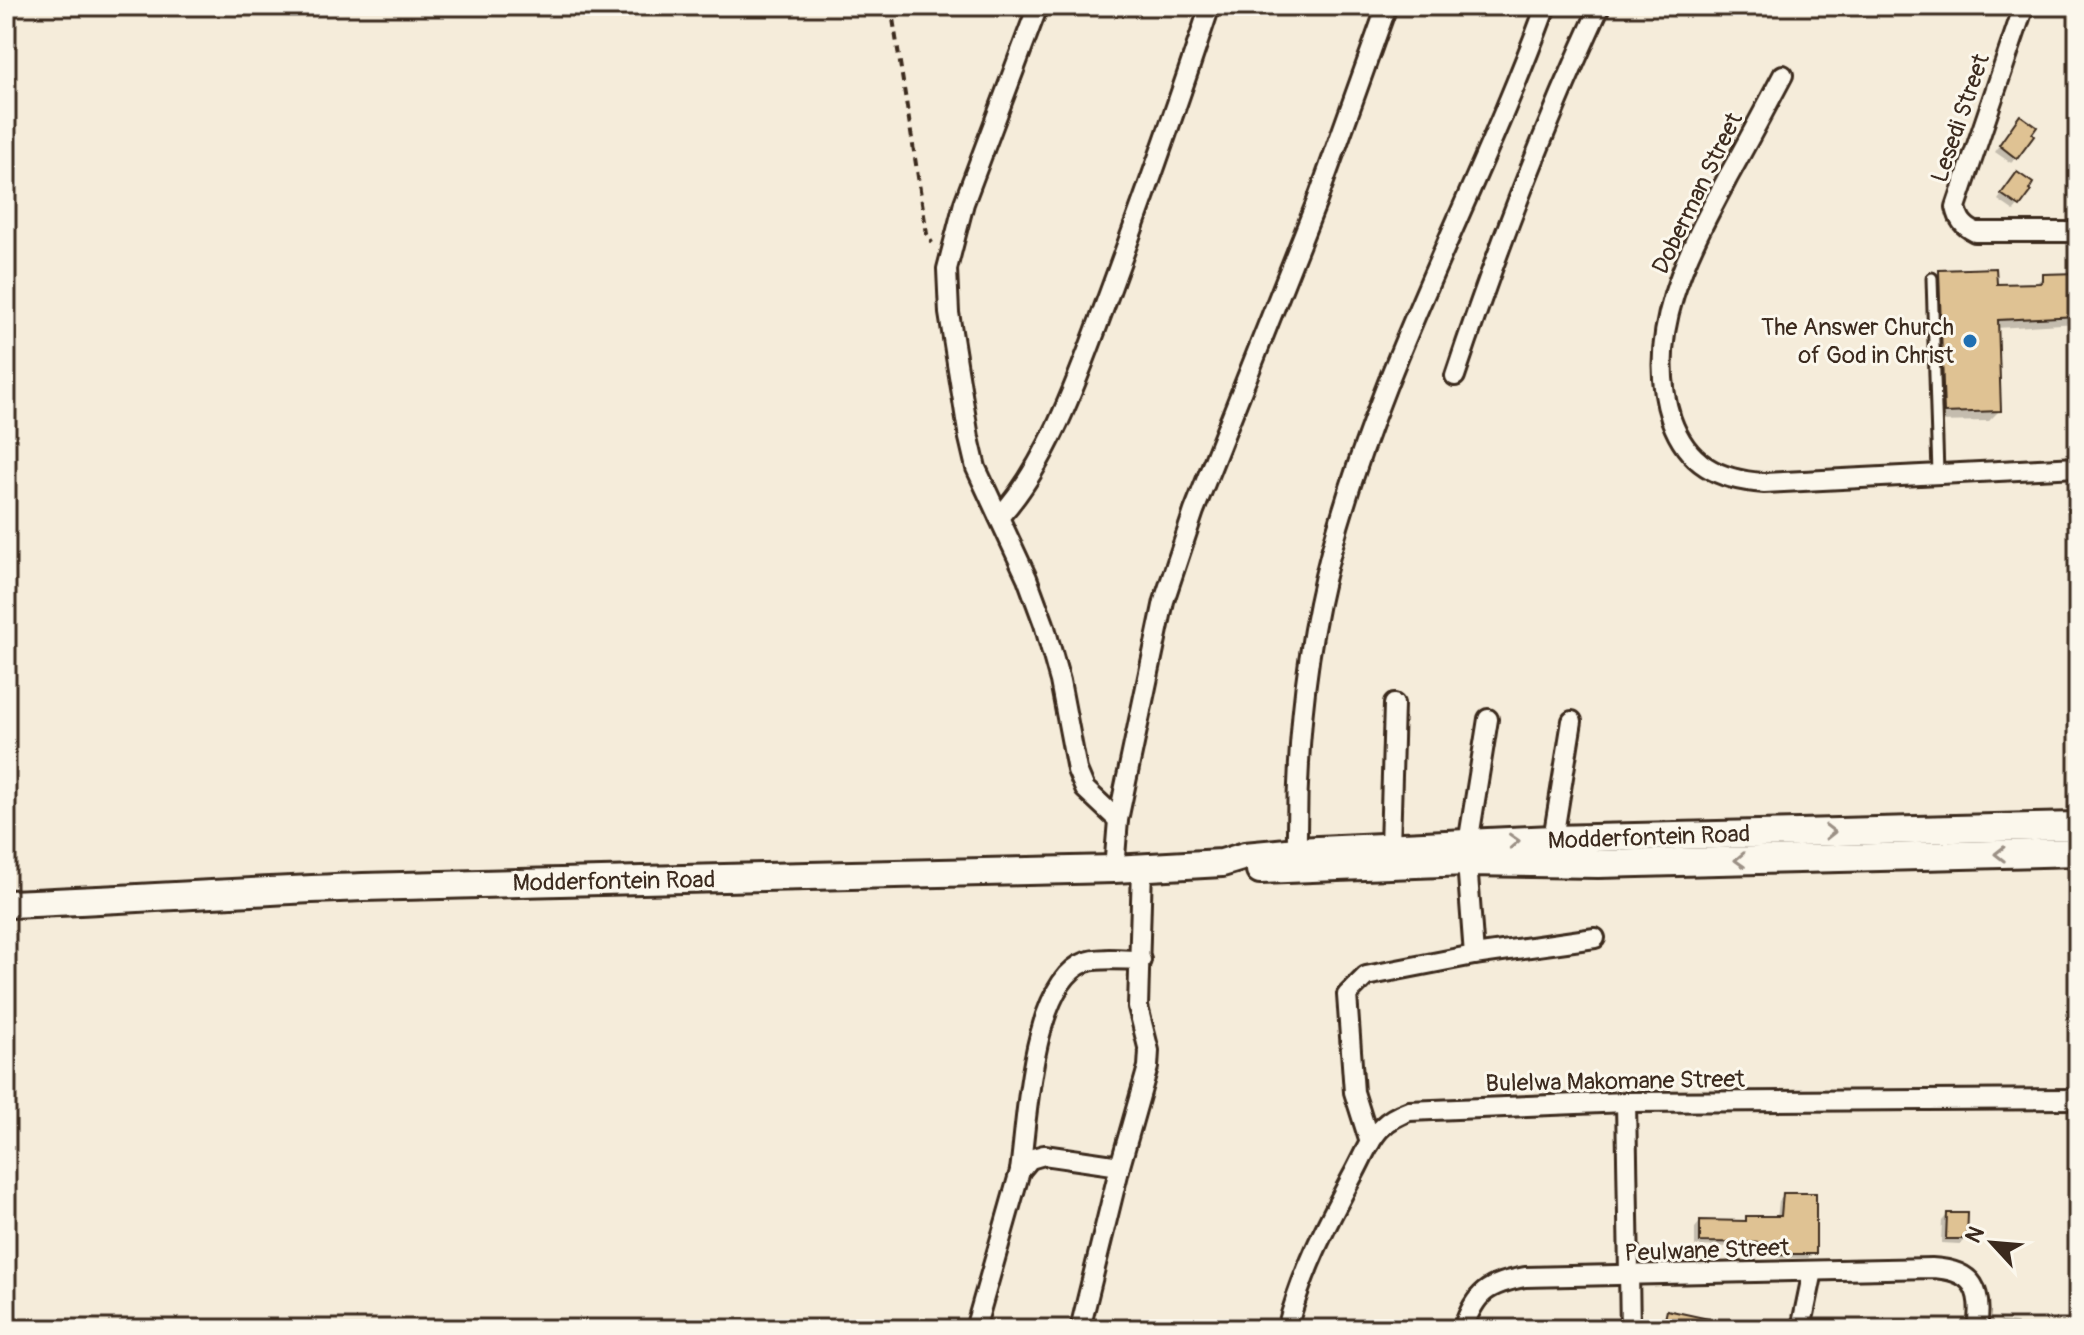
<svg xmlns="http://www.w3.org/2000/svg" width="2084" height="1335" viewBox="0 0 2084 1335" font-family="Pangolin,sans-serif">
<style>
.shadow{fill:#0003}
.building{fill:#dfc293;stroke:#3b2a1e;stroke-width:2}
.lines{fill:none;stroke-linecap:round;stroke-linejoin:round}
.lane-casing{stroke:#3b2a1e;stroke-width:15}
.street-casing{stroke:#3b2a1e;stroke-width:24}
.secondary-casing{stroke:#3b2a1e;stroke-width:32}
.path{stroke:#3b2a1e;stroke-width:4;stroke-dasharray:8 6;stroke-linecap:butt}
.lane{stroke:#fbf7ec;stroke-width:9}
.street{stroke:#fbf7ec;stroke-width:18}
.secondary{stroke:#fbf7ec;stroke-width:26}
.oneway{stroke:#9b9085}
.poi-dot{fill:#1f6fb2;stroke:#fbf7ec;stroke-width:3}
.labels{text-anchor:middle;stroke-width:6;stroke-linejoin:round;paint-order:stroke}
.street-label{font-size:24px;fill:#3b2a1e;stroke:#fbf7ec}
.poi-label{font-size:24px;fill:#3b2a1e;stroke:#fbf7ec;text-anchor:end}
</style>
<rect width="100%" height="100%" fill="#f5ecda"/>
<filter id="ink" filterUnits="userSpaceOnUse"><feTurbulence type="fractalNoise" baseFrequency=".0125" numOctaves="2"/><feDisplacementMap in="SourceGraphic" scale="16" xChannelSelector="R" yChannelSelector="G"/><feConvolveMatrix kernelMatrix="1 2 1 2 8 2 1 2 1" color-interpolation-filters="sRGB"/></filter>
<g filter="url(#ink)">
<!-- shadow -->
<g class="shadow">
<path d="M 2016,123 L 2016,158 L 2011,163 L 1995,152 Z"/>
<path d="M 2017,174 L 2019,205 L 2014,211 L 1998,200 Z"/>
<path d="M 2071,268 L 2078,268 L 2078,323 L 1996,328 L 1999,411 L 1989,421 L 1934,422 L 1930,282 L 1940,272 L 1995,287 L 2034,285 L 2044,276 L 2064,275 Z"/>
<path d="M 1784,1195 L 1814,1253 L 1808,1258 L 1776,1258 L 1776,1248 L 1695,1246 L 1695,1228 L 1700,1222 L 1743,1222 L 1747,1218 L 1777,1218 L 1779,1201 Z"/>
<path d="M 1947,1215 L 1965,1239 L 1960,1244 L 1941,1243 L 1942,1221 Z"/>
<path d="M 1668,1312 L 1705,1329 L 1660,1329 L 1663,1318 Z"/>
<path d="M 2001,1321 L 2018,1323 L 2017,1325 L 2024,1327 L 2024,1329 L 1995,1329 Z"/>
</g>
<!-- building -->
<g class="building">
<path d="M 2020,115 L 2037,127 L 2032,134 L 2034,136 L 2017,159 L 1999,145 Z"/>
<path d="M 2017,172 L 2033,183 L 2029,190 L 2031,192 L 2020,207 L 2001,194 Z"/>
<path d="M 1996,268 L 1997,284 L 2040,283 L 2043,280 L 2043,274 L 2078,273 L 2078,316 L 1998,320 L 2001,411 L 1944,413 L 1939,270 Z"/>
<path d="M 1783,1193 L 1816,1193 L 1816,1254 L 1780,1254 L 1780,1243 L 1700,1242 L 1700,1220 L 1746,1221 L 1746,1216 L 1781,1216 Z"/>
<path d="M 1947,1213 L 1968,1213 L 1967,1239 L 1946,1239 Z"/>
<path d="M 1667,1310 L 1718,1321 L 1717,1329 L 1663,1329 Z"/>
</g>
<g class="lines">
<!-- lane casing -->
<g class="lane-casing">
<path id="lane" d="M 1932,278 L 1938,474"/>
</g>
<!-- street casing -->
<g class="street-casing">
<g id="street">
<path d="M 1038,6 L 964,203 L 947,269 L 949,313 L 969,438 L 976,468 L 1027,578 L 1044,624 L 1060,681 L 1077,770 L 1085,789 L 1118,820"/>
<path d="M 2024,6 L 1956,207 C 1959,220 1963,226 1975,232 L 2078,232"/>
<path d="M 1783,75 C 1765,109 1747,143 1728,177 C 1689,250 1643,334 1671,419 C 1687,464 1718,480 1764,483 L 2078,467"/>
<path d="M 1455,376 C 1497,250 1544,127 1600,6"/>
<path d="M 999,517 C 1050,463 1083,364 1109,294 C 1144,199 1178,103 1210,6"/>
<path d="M 1553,839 L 1572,721"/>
<path d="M 1468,844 L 1488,719"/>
<path d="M 1390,847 L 1394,704"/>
<path d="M 1297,851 C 1296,750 1305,650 1331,552 C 1381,363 1479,189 1546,6"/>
<path d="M 1467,862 L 1474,955"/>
<path d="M 1114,869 L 1118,820 L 1164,601 L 1194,511 L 1317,201 L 1387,6"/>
<path d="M 1626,1102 L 1630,1329"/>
<path d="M 1370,1143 L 1354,1092 L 1347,995 L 1366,976 L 1474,955 L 1595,938"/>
<path d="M 1020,1171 C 1027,1121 1032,981 1086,962 C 1098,957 1127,960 1141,960"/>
<path d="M 975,1329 L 1020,1171 L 1030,1159 L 1044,1155 L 1120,1166"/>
<path d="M 1080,1329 L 1120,1166 L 1148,1067 L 1149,1051 L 1138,1007 L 1142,867"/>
<path d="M 1287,1329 C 1301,1274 1326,1225 1353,1175 C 1362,1159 1369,1139 1382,1127 C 1390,1119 1398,1115 1409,1111 L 1626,1102 L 2078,1099"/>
<path d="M 1463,1329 C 1475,1292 1488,1284 1525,1277 L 1932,1268 C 1974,1270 1983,1290 1977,1329"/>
<path d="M 1801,1329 L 1813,1271"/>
</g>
</g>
<!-- secondary casing -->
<g class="secondary-casing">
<g id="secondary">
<path d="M 1260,870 L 1467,862 L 1598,864 L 2078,852"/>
<path d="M 6,904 C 125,900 244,891 363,887 C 613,879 864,876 1114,869 L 1222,863 L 1245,856 L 1297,851 L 1553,839 L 2078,826"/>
</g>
</g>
<!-- path -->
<path class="path" d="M 891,6 L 927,234 L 932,243"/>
<!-- lane -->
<use href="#lane" class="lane"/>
<!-- street -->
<use href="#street" class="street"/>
<!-- secondary -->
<use href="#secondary" class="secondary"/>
</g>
<!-- one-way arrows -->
<defs><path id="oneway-chevron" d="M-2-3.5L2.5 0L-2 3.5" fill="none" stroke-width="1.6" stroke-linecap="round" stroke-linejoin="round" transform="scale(2)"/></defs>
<g class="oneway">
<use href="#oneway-chevron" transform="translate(1830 832) rotate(-1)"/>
<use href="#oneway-chevron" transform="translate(1514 841) rotate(-3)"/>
<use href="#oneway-chevron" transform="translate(2000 854) rotate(179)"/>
<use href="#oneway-chevron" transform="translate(1740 860) rotate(178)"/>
</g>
</g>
<!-- markers -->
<circle class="poi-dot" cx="1970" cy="341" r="8"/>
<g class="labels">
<!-- street labels -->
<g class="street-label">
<text transform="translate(1960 118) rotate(-71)" y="8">Lesedi Street</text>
<text transform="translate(1697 193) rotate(-64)" y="8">Doberman Street</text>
<text transform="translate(1649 837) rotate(-2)" y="8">Modderfontein Road</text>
<text transform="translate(614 881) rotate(-1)" y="8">Modderfontein Road</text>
<text transform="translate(1615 1081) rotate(-1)" y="8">Bulelwa Makomane Street</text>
<text transform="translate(1707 1250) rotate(-2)" y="8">Peulwane Street</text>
</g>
<!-- poi labels -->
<g class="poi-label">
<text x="1954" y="335">The Answer Church<tspan x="1954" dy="28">of God in Christ</tspan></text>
</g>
</g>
<!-- margin -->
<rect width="2084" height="1335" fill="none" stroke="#fbf7ec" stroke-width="32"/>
<rect x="16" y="16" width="2052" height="1303" fill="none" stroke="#3b2a1e" stroke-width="3" filter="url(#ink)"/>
<!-- north arrow -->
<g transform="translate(1992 1243) rotate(296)" stroke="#fbf7ec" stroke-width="6" paint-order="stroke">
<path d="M0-6L14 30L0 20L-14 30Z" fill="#3b2a1e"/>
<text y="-12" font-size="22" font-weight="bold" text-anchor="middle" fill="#3b2a1e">N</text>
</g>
</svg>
